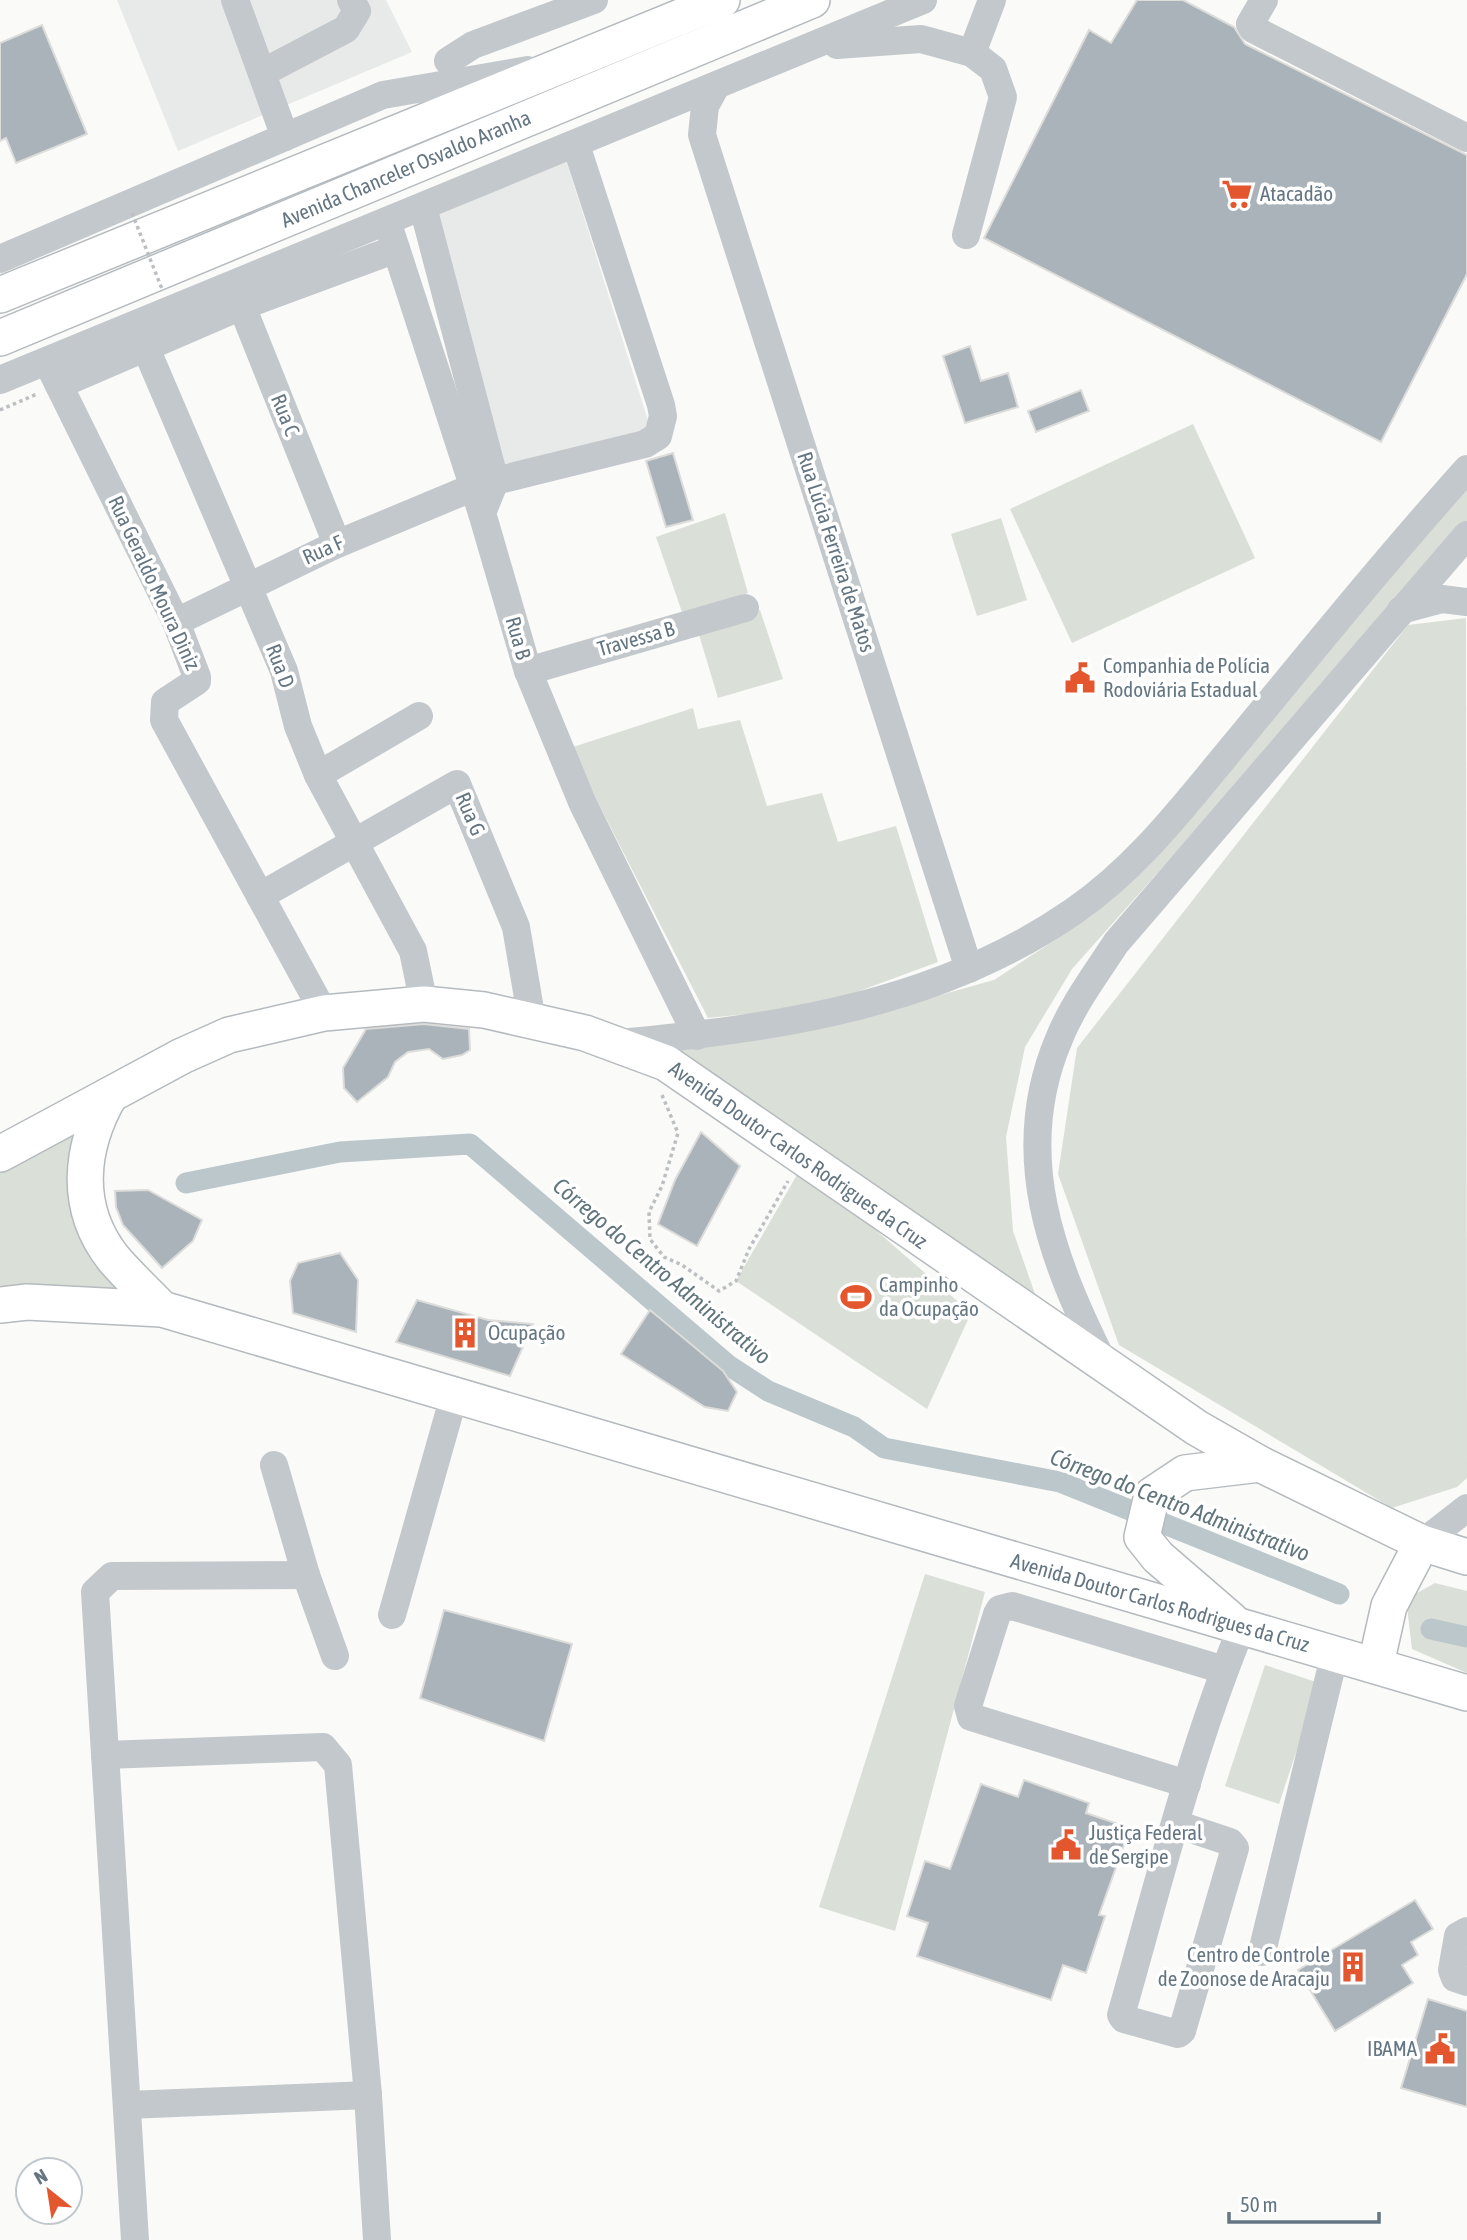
<svg xmlns="http://www.w3.org/2000/svg" width="1467" height="2240" viewBox="0 0 1467 2240" font-family="'Asap Condensed',sans-serif">
<style>
.built{fill:#e8e9e9}
.green{fill:#dadfd7}
.lines{fill:none;stroke-linecap:round;stroke-linejoin:round}
.canal{stroke:#bbc7cb;stroke-width:21}
.building{fill:#aab3b9;stroke:#dcdcda;stroke-width:2}
.major-casing{stroke:#b5babe;stroke-width:38}
.path{stroke:#bbbfc2;stroke-width:3.5;stroke-dasharray:3.5 3.5;stroke-linecap:butt}
.minor{stroke:#c3c8cc;stroke-width:28}
.major{stroke:#fff;stroke-width:35}
.path-bridge{stroke:#bbbfc2;stroke-width:3.5;stroke-dasharray:3.5 3.5;stroke-linecap:butt}
.labels{text-anchor:middle;stroke-width:7;stroke-linejoin:round;paint-order:stroke}
.street-label{font-size:21px;fill:#657683;stroke:#fff}
.poi-label{font-size:21px;fill:#657683;stroke:#fff;text-anchor:start}
.water-label{font-size:23px;font-style:italic;fill:#60757c;stroke:#fff}
</style>
<rect width="100%" height="100%" fill="#fafaf8"/>
<!-- built -->
<g class="built">
<path d="M 117,0 L 386,0 L 412,52 L 178,151 Z"/>
<path d="M 566,160 L 651,430 L 504,473 L 433,217 Z"/>
</g>
<!-- green -->
<g class="green">
<path d="M 1193,424 L 1255,558 L 1072,643 L 1010,509 Z"/>
<path d="M 1467,485 L 1467,525 L 1072,969 L 1025,1047 L 1006,1137 L 1013,1231 L 1043,1317 L 661,1053 L 826,1027 L 994,980 L 1058,938 L 1148,864 Z"/>
<path d="M 725,513 L 748,593 L 682,612 L 656,537 Z"/>
<path d="M 1001,518 L 1027,600 L 977,616 L 951,534 Z"/>
<path d="M 760,610 L 783,679 L 718,698 L 697,628 Z"/>
<path d="M 1466,618 L 1467,1478 L 1457,1487 L 1392,1508 L 1119,1345 L 1058,1174 L 1077,1048 L 1408,625 Z"/>
<path d="M 693,708 L 698,729 L 740,720 L 767,806 L 822,793 L 838,842 L 896,826 L 938,962 L 816,1007 L 708,1018 L 570,748 Z"/>
<path d="M 92,1101 L 73,1136 L 67,1178 L 79,1238 L 96,1267 L 125,1289 L 34,1284 L 0,1288 L 0,1151 Z"/>
<path d="M 802,1166 L 971,1313 L 927,1409 L 736,1281 Z"/>
<path d="M 925,1574 L 985,1592 L 895,1931 L 819,1907 Z"/>
<path d="M 1435,1583 L 1467,1591 L 1467,1673 L 1412,1649 L 1406,1599 Z"/>
<path d="M 1265,1665 L 1319,1683 L 1279,1804 L 1225,1786 Z"/>
</g>
<g class="lines">
<!-- canal -->
<g class="canal">
<path d="M 186,1183 L 340,1152 L 470,1144 L 728,1365 L 768,1391 L 854,1427 L 884,1448 L 1060,1482 L 1339,1594"/>
<path d="M 1431,1629 L 1467,1637"/>
</g>
</g>
<!-- building -->
<g class="building">
<path d="M 1137,0 L 1183,0 L 1234,27 L 1245,44 L 1467,155 L 1467,274 L 1381,442 L 984,238 L 1089,30 L 1111,43 Z"/>
<path d="M 42,25 L 87,134 L 16,163 L 6,138 L 0,141 L 0,43 Z"/>
<path d="M 970,346 L 981,381 L 1008,373 L 1018,407 L 965,423 L 943,356 Z"/>
<path d="M 1081,390 L 1089,411 L 1036,432 L 1028,411 Z"/>
<path d="M 673,453 L 693,520 L 666,527 L 646,461 Z"/>
<path d="M 424,1024 L 469,1029 L 470,1050 L 462,1055 L 443,1059 L 429,1049 L 408,1052 L 395,1062 L 388,1077 L 357,1102 L 344,1088 L 343,1068 L 366,1029 Z"/>
<path d="M 701,1132 L 740,1166 L 697,1246 L 658,1224 L 675,1180 Z"/>
<path d="M 148,1190 L 202,1220 L 193,1241 L 162,1268 L 123,1225 L 116,1207 L 115,1191 Z"/>
<path d="M 340,1253 L 358,1280 L 356,1332 L 293,1313 L 290,1281 L 298,1263 Z"/>
<path d="M 417,1300 L 488,1320 L 533,1324 L 510,1376 L 396,1342 Z"/>
<path d="M 650,1310 L 723,1371 L 737,1392 L 728,1411 L 705,1407 L 621,1354 Z"/>
<path d="M 444,1610 L 572,1644 L 544,1741 L 420,1698 Z"/>
<path d="M 1024,1780 L 1089,1803 L 1086,1813 L 1130,1828 L 1099,1915 L 1105,1916 L 1086,1973 L 1063,1965 L 1051,2000 L 917,1956 L 928,1923 L 907,1916 L 925,1861 L 950,1869 L 981,1784 L 1018,1797 Z"/>
<path d="M 1415,1900 L 1433,1929 L 1411,1942 L 1418,1955 L 1402,1965 L 1413,1983 L 1335,2031 L 1298,1970 Z"/>
<path d="M 1428,1999 L 1467,2011 L 1467,2107 L 1401,2088 Z"/>
</g>
<g class="lines">
<!-- major casing -->
<g class="major-casing">
<g id="major">
<path d="M 0,295 L 722,0"/>
<path d="M 0,338 L 812,0"/>
<path d="M 110,1095 C 80,1147 73,1207 113,1258 C 128,1276 146,1292 162,1309"/>
<path d="M 0,1154 L 182,1056 L 229,1035 L 324,1013 L 424,1004 L 484,1010 L 585,1033 L 666,1063 L 1197,1428 L 1260,1464 L 1422,1543 L 1467,1557"/>
<path d="M 0,1305 L 27,1302 L 162,1309 L 1467,1693"/>
<path d="M 1231,1620 L 1158,1557 L 1142,1537 L 1152,1495 L 1185,1473 L 1260,1464"/>
<path d="M 1376,1664 L 1389,1606 L 1422,1543"/>
</g>
</g>
<!-- path -->
<g class="path">
<path d="M 0,410 L 37,394"/>
<path d="M 662,1095 L 678,1133 L 662,1186 L 649,1212 L 650,1239 L 664,1257 L 682,1265 L 719,1291 L 736,1281 L 749,1249 L 788,1181"/>
</g>
<!-- minor -->
<g class="minor">
<path d="M 235,0 L 285,137"/>
<path d="M 1264,0 L 1250,24 L 1253,29 L 1467,138"/>
<path d="M 837,45 L 921,39 L 972,53 L 993,69 L 1003,97 L 966,235"/>
<path d="M 972,53 L 992,0"/>
<path d="M 448,61 L 473,45 L 594,0"/>
<path d="M 262,73 L 346,29 L 357,11 L 351,0"/>
<path d="M 716,86 L 705,106 L 702,135 L 969,969"/>
<path d="M 423,207 L 495,481"/>
<path d="M 387,221 L 482,513 L 528,671 L 582,802 L 697,1036"/>
<path d="M 0,259 L 383,95 L 528,70"/>
<path d="M 235,289 L 337,544"/>
<path d="M 136,325 L 284,671 L 298,726 L 318,775 L 413,951 L 424,1004"/>
<path d="M 47,361 L 176,622 L 197,677 L 197,681 L 165,702 L 164,720 L 324,1013"/>
<path d="M 0,380 L 923,0"/>
<path d="M 59,385 L 242,306 L 396,249"/>
<path d="M 482,513 L 495,481 L 645,444 L 658,436 L 663,416 L 661,405 L 576,145"/>
<path d="M 1401,610 L 1442,599 L 1467,602"/>
<path d="M 176,622 L 337,544 L 474,487"/>
<path d="M 528,671 L 745,608"/>
<path d="M 318,775 L 419,716"/>
<path d="M 260,896 L 457,784 L 516,927 L 532,1021"/>
<path d="M 619,1043 C 778,1028 939,1005 1074,911 C 1141,865 1189,799 1241,737 C 1315,647 1389,556 1467,469"/>
<path d="M 1104,1364 C 1052,1260 1010,1154 1059,1039 C 1073,1004 1096,974 1116,943 L 1467,535"/>
<path d="M 274,1465 L 306,1575 L 335,1656"/>
<path d="M 1422,1543 L 1467,1508"/>
<path d="M 392,1615 L 454,1396"/>
<path d="M 105,1755 L 323,1747 L 338,1765 L 368,2095 L 377,2240"/>
<path d="M 1187,1784 L 971,1717 L 968,1706 L 997,1614 L 1000,1609 L 1012,1606 L 1224,1670"/>
<path d="M 1176,1824 L 1230,1842 L 1235,1848 L 1182,2031 L 1178,2034 L 1124,2019 L 1121,2015 C 1158,1886 1190,1753 1241,1629"/>
<path d="M 1467,1931 L 1458,1936 L 1452,1970 L 1455,1978 L 1467,1982"/>
<path d="M 1262,1952 L 1335,1653"/>
<path d="M 127,2105 L 368,2095"/>
<path d="M 135,2240 L 95,1592 L 112,1576 L 306,1575"/>
</g>
<!-- major -->
<use href="#major" class="major"/>
<!-- path-bridge -->
<path class="path-bridge" d="M 132,213 L 162,289"/>
</g>
<!-- icons -->
<defs>
<g id="supermarket-bare" transform="scale(2.415)"><path d="M-6-5.5h2.5l.6 2H6L4.5 2H-2.5L-4.4-4H-6ZM-1.5 3.2a1.3 1.3 0 1 0 .1 0ZM3 3.2a1.3 1.3 0 1 0 .1 0Z" fill="#e4572e" stroke="#fff" stroke-width="2.5" paint-order="stroke"/></g>
<g id="civic-bare" transform="scale(2.415)"><path d="M-.6-6.5H3V-4.5H.6V-3L4-1V1h2V6H-6V1h2V-1L-.6-3ZM-1.2 2.5V6h2.4V2.5Z" fill="#e4572e" stroke="#fff" stroke-width="2.5" paint-order="stroke"/></g>
<g id="stadium-bare" transform="scale(2.415)"><path d="M0-5a6.5 5 0 1 0 0 10a6.5 5 0 1 0 0-10ZM-3.5-1.8h7v3.6h-7Z" fill="#e4572e" stroke="#fff" stroke-width="2.5" paint-order="stroke"/></g>
<g id="building-bare" transform="scale(2.415)"><path d="M-4-6H4V6H1V3H-1V6H-4ZM-2.5-4.3h1.7v1.8h-1.7ZM.8-4.3h1.7v1.8H.8ZM-2.5-1h1.7V.8h-1.7ZM.8-1h1.7V.8H.8Z" fill="#e4572e" stroke="#fff" stroke-width="2.5" paint-order="stroke"/></g>
</defs>
<g fill-rule="evenodd">
<use href="#supermarket-bare" x="1237" y="194"/>
<use href="#civic-bare" x="1080" y="678"/>
<use href="#stadium-bare" x="856" y="1297"/>
<use href="#building-bare" x="465" y="1333"/>
<use href="#civic-bare" x="1066" y="1845"/>
<use href="#building-bare" x="1353" y="1967"/>
<use href="#civic-bare" x="1440" y="2049"/>
</g>
<g class="labels">
<!-- street labels -->
<g class="street-label">
<text transform="translate(406 169) rotate(-23)" y="7">Avenida Chanceler Osvaldo Aranha</text>
<text transform="translate(285 415) rotate(68)" y="7">Rua C</text>
<text transform="translate(323 550) rotate(-24)" y="7">Rua F</text>
<text transform="translate(836 552) rotate(72)" y="7">Rua Lúcia Ferreira de Matos</text>
<text transform="translate(154 583) rotate(65)" y="7">Rua Geraldo Moura Diniz</text>
<text transform="translate(518 638) rotate(74)" y="7">Rua B</text>
<text transform="translate(636 639) rotate(-16)" y="7">Travessa B</text>
<text transform="translate(280 666) rotate(69)" y="7">Rua D</text>
<text transform="translate(470 814) rotate(67)" y="7">Rua G</text>
<text transform="translate(798 1155) rotate(35)" y="7">Avenida Doutor Carlos Rodrigues da Cruz</text>
<text transform="translate(1160 1603) rotate(16)" y="7">Avenida Doutor Carlos Rodrigues da Cruz</text>
</g>
<!-- poi labels -->
<g class="poi-label">
<text x="1260" y="201">Atacadão</text>
<text x="1103" y="673">Companhia de Polícia<tspan x="1103" dy="24">Rodoviária Estadual</tspan></text>
<text x="879" y="1292">Campinho<tspan x="879" dy="24">da Ocupação</tspan></text>
<text x="488" y="1340">Ocupação</text>
<text x="1089" y="1840">Justiça Federal<tspan x="1089" dy="24">de Sergipe</tspan></text>
<text x="1330" y="1962" text-anchor="end">Centro de Controle<tspan x="1330" dy="24">de Zoonose de Aracaju</tspan></text>
<text x="1417" y="2056" text-anchor="end">IBAMA</text>
</g>
<!-- water labels -->
<g class="water-label">
<text transform="translate(662 1271) rotate(40)" y="8">Córrego do Centro Administrativo</text>
<text transform="translate(1180 1505) rotate(21)" y="8">Córrego do Centro Administrativo</text>
</g>
</g>
<!-- north arrow -->
<g transform="translate(49 2191) rotate(330)"><circle r="33" fill="#ffffff" stroke="#c1c8cd" stroke-width="2"/>
<path d="M0-5L12 26L0 18L-12 26Z" fill="#e4572e"/>
<text y="-10" font-size="19" font-weight="bold" text-anchor="middle" fill="#657683">N</text>
</g>
<!-- scale -->
<path d="M1229 2212v10h150v-10" fill="none" stroke="#657683" stroke-width="3.5"/>
<text x="1240" y="2212" font-size="21" fill="#657683" stroke="#ffffff" stroke-width="5" paint-order="stroke">50 m</text>
</svg>
